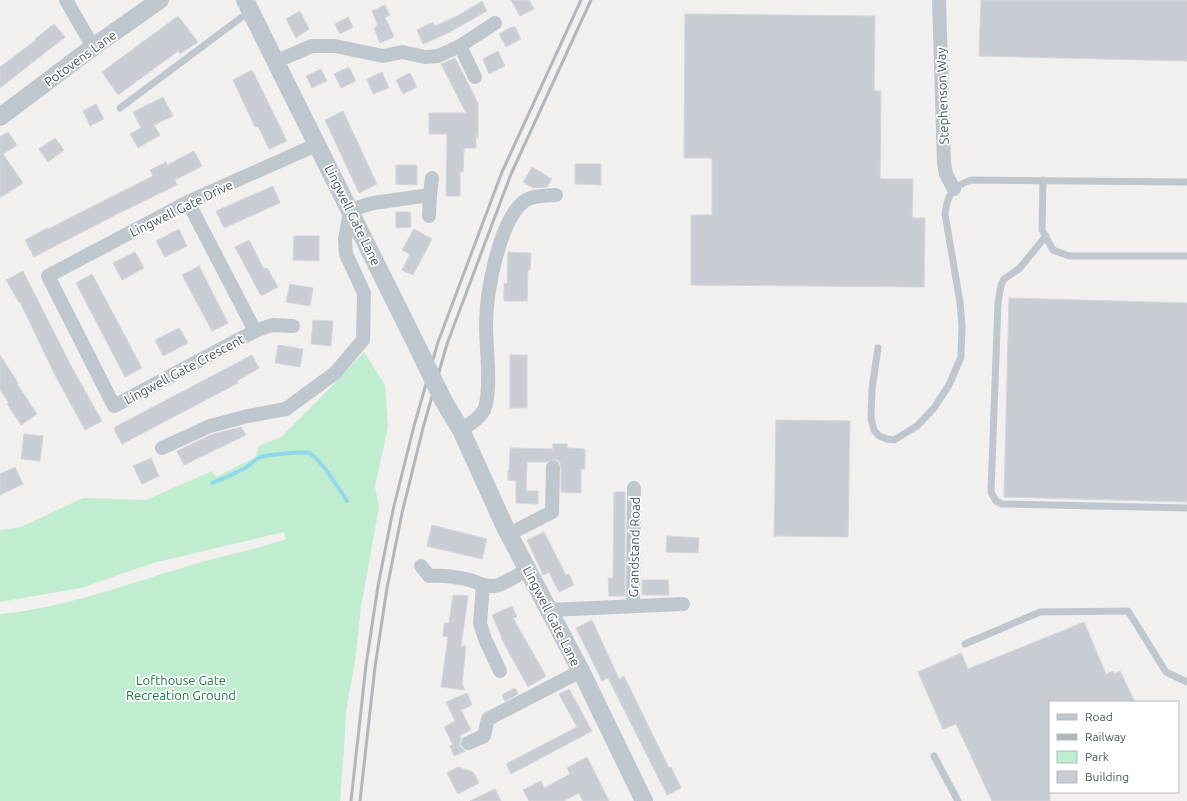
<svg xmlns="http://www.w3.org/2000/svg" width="1187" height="801" viewBox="0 0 1187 801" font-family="Ubuntu,sans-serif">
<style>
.green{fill:#c0edcf}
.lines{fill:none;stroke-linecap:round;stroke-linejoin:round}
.stream{stroke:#8fd9e8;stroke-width:4}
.building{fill:#c9ccd2;stroke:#d4d6da}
.service{stroke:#bec7cd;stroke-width:7}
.minor{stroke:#bec7cd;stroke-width:14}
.tertiary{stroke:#bec7cd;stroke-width:18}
.rail{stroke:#b2b5b9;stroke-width:3}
.tertiary-bridge{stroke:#bec7cd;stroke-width:18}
.labels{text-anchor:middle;stroke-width:3.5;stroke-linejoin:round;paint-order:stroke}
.street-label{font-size:13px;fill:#48535c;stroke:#fff}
.park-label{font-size:13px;fill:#1c7a47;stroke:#fff}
</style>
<rect width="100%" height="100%" fill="#f2efef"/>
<!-- green -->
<path class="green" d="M 364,352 L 385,385 L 388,427 L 375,487 L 379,507 L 361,607 L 355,661 L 346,712 L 344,748 L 340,801 L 0,801 L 0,614 C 66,608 129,583 192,565 C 223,555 256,550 286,539 L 284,532 L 153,563 L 81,588 L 0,602 L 0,530 L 21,527 L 83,498 L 146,500 L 212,471 L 216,477 L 256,457 L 259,446 L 281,437 L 333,385 Z"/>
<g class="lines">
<!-- stream -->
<path class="stream" d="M 212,483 C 223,479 234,474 245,468 C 250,465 255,460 260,457 C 266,455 303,451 309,453 C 320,458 340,490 347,501"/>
</g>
<!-- building -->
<g class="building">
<path d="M 511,0 L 529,0 L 534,9 L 520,16 Z"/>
<path d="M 981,0 L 1187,0 L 1187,61 L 979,56 Z"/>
<path d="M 482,1 L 487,11 L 448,33 L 423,44 L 417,30 L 433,22 L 435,26 L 459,15 Z"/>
<path d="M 385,5 L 390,15 L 385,17 L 394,37 L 380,43 L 374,28 L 378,26 L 372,11 Z"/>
<path d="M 300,11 L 309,29 L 296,38 L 286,19 Z"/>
<path d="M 685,14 L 875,16 L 874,91 L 881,91 L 880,179 L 913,179 L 912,218 L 925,218 L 924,287 L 691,285 L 691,215 L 712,215 L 712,158 L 684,158 Z"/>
<path d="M 178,16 L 198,42 L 180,54 L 178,51 L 118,95 L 102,72 Z"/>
<path d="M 348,17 L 353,27 L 340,34 L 335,24 Z"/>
<path d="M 54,24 L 65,37 L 0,88 L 0,67 L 36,40 L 35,39 Z"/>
<path d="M 511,27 L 515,27 L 521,39 L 506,47 L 499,34 Z"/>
<path d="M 498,51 L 505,66 L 489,74 L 483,59 Z"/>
<path d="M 455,58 L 478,103 L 478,139 L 476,134 L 476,148 L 464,148 L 463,172 L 460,172 L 460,196 L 446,196 L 447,134 L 429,134 L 429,113 L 466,113 L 441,64 Z"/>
<path d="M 349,67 L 356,81 L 341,88 L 334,74 Z"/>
<path d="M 321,69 L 327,81 L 312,88 L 306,76 Z"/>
<path d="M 252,70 L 287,141 L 269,149 L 258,126 L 255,127 L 233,80 Z"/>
<path d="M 382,72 L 389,88 L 373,94 L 367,79 Z"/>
<path d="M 410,73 L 417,87 L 403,94 L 396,80 Z"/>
<path d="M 163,97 L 173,116 L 154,125 L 160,135 L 138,148 L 130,134 L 141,128 L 133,112 Z"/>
<path d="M 96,104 L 104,119 L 90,126 L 83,111 Z"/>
<path d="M 343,111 L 377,184 L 359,193 L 325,120 Z"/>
<path d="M 8,132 L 17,145 L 3,154 L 23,183 L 0,198 L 0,137 Z"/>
<path d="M 55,138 L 64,150 L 48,162 L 39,149 Z"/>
<path d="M 194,151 L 202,166 L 175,180 L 177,185 L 119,213 L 34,257 L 25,240 L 47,228 L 48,229 L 153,176 L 150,170 L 166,162 L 167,165 Z"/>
<path d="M 575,164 L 601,164 L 601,185 L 575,184 Z"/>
<path d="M 396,165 L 417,165 L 417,185 L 396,184 Z"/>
<path d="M 532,167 L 552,179 L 547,187 L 533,188 L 523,182 Z"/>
<path d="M 273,186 L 280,203 L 224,228 L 216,211 Z"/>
<path d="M 396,212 L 410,212 L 411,227 L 396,228 Z"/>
<path d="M 179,229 L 187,246 L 165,257 L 156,241 Z"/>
<path d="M 414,229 L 432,239 L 413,275 L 402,270 L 410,254 L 402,250 Z"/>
<path d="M 294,236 L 319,236 L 319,261 L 293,260 Z"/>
<path d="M 249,240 L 264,269 L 267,268 L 278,287 L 261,296 L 235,247 Z"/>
<path d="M 135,252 L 144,268 L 122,280 L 113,263 Z"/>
<path d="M 508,252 L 531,253 L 530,270 L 528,270 L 527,301 L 504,301 L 504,283 L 507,284 Z"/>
<path d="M 199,266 L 228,323 L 212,331 L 182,275 Z"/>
<path d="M 23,271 L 71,366 L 102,421 L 85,430 L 55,375 L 20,302 L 19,302 L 6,280 Z"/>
<path d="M 92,274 L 142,368 L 125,377 L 76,283 Z"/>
<path d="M 290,284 L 313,288 L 310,306 L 286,302 Z"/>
<path d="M 1009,298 L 1187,303 L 1187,502 L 1004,497 Z"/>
<path d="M 313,320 L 333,321 L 331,346 L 311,344 Z"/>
<path d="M 179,328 L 188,343 L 163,356 L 155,340 Z"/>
<path d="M 278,345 L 303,349 L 300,367 L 275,363 Z"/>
<path d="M 0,355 L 18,383 L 17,384 L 37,414 L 21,425 L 7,404 L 9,403 L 0,390 Z"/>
<path d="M 252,355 L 259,368 L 237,381 L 238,383 L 122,444 L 115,431 L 115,427 Z"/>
<rect x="510" y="355" width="17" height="53"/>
<path d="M 776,420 L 850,421 L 848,537 L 774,536 Z"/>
<path d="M 241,427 L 246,435 L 184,465 L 177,451 L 213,434 Z"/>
<path d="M 24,434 L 43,436 L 40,461 L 21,459 Z"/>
<path d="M 553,444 L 567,444 L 567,448 L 585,449 L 585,469 L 581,469 L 581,493 L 561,492 L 561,467 L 560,462 L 557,460 L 553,459 L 546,462 L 527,462 L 526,491 L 538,491 L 538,504 L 516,503 L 516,481 L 508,480 L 508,471 L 509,471 L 510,448 L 553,449 Z"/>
<path d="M 151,458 L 159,476 L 142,484 L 133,466 Z"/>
<path d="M 15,467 L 23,484 L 0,495 L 0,474 Z"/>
<path d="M 614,492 L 625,492 L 625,596 L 609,596 L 608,578 L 613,578 Z"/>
<path d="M 432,525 L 487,539 L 482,559 L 427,546 Z"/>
<path d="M 544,532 L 566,575 L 569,574 L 574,585 L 559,592 L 549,572 L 543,575 L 527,540 Z"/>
<path d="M 667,536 L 699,538 L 698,553 L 666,552 Z"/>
<path d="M 642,580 L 668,580 L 669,595 L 642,595 Z"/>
<path d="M 453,595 L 468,596 L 461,646 L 466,646 L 462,683 L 465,690 L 441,687 L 448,637 L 443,636 L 444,623 L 449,623 Z"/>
<path d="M 512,606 L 517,617 L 513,618 L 546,676 L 528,687 L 501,638 L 502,638 L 492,615 Z"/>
<path d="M 592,620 L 619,679 L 624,676 L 669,768 L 671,767 L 681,788 L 667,795 L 608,678 L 602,681 L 576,628 Z"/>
<path d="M 1084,622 L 1106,674 L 1113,671 L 1115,674 L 1120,671 L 1135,702 L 1050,702 L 1050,801 L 992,801 L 956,724 L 943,729 L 918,672 L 961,653 L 968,669 Z"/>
<path d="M 515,688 L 518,694 L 505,701 L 502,695 Z"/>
<path d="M 569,689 L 592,731 L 511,774 L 506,764 L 577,727 L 559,694 Z"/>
<path d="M 467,693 L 472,705 L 461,710 L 471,730 L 460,735 L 461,738 L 460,742 L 460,746 L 465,751 L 454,756 L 450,746 L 453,745 L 444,727 L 455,721 L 446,702 Z"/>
<path d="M 587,757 L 609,801 L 583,801 L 579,793 L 564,801 L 529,801 L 523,790 L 541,781 L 544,788 L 570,774 L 567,768 Z"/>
<path d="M 458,767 L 473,772 L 479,783 L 458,794 L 447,773 Z"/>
<path d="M 495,789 L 501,801 L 470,801 Z"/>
</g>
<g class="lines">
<!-- service -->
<g class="service">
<path d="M 120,108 L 250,11"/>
<path d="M 1043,180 L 1042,230 L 1053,250 L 1069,256 L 1187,256"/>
<path d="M 1046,236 L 1019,269 L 1004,279 L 1001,285 L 998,303 L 991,492 L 996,501 L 1002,504 L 1187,508"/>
<path d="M 878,348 L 872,389 L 871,418 L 874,430 L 879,436 L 887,439 L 894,440 L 917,426 L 934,408 L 949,385 L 961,357 L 962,326 L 960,302 L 945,214 C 947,195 953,186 971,180 L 1187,182"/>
<path d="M 965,644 L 1040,612 L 1128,611 L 1166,672 L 1187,682"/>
<path d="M 934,756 L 958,801"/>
</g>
<!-- minor -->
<g class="minor">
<path d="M 66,0 L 93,47"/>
<path d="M 939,0 L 944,163 L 946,174 L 954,189"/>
<path d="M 460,46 L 475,77"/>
<path d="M 277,61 L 312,46 L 335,46 L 383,56 L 402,52 L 425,57 L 438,56 L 460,46 L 495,23"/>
<path d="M 188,202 L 255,331 L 114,406 L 48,276 L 188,202 L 318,144"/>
<path d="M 429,216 L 430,195 L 432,178"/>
<path d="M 255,331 L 272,325 L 293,326"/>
<path d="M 461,430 C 469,425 479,419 484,410 C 492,392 486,346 486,325 C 486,294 499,218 526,200 C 534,195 547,196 556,195"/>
<path d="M 162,448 L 210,426 L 248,416 L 286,409 L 335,373 L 363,340 L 364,293 L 346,254 L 345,240 L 350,210 L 373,203 L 430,195"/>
<path d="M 509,534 L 552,512 L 553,467"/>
<path d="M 421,566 L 429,576 C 443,575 457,577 470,580 C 478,583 485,587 494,586 C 506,584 517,575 528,569"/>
<path d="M 483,585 L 480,623 L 485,639 L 500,671"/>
<path d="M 633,606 L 634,488"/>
<path d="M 549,610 L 683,604"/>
<path d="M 468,743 L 484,736 L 488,719 L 581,671"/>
</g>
<!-- tertiary -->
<g class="tertiary">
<path d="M 245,0 L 419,350"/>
<path d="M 0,117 L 93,47 L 160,0"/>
<path d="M 443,400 L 461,430 L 505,527 L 581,671 L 644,801"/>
</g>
<!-- rail -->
<g class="rail">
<path d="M 351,801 L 366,665 L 378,586 L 393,510 L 414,426 L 438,342 L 502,172 L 581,0"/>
<path d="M 360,801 L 375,667 L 387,588 L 402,513 L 423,428 L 447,344 L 511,174 L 591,0"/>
</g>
<!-- tertiary-bridge -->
<path class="tertiary-bridge" d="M 419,350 L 443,400"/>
</g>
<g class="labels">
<!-- street labels -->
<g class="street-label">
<text transform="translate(80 58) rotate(-36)" y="5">Potovens Lane</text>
<text transform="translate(942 96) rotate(-92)" y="5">Stephenson Way</text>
<text transform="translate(181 208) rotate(-26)" y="5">Lingwell Gate Drive</text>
<text transform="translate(353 215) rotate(64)" y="5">Lingwell Gate Lane</text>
<text transform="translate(184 369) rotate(-28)" y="5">Lingwell Gate Crescent</text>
<text transform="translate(634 547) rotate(-89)" y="5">Grandstand Road</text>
<text transform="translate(552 616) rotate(63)" y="5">Lingwell Gate Lane</text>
</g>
<!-- park labels -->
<g class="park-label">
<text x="181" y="685">Lofthouse Gate<tspan x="181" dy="15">Recreation Ground</tspan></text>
</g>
</g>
<!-- legend -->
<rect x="1049" y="701" width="130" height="92" fill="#ffffff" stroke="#b6babe"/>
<rect x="1057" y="714" width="20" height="6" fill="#bec7cd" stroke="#b6babe"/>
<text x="1085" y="721" font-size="12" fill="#48535c">Road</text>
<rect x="1057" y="734" width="20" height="6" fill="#b2b5b9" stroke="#b6babe"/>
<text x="1085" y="741" font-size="12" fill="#48535c">Railway</text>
<rect x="1057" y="751" width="20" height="12" fill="#c0edcf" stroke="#b6babe"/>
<text x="1085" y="761" font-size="12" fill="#48535c">Park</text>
<rect x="1057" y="771" width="20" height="12" fill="#c9ccd2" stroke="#b6babe"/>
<text x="1085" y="781" font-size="12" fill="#48535c">Building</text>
</svg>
